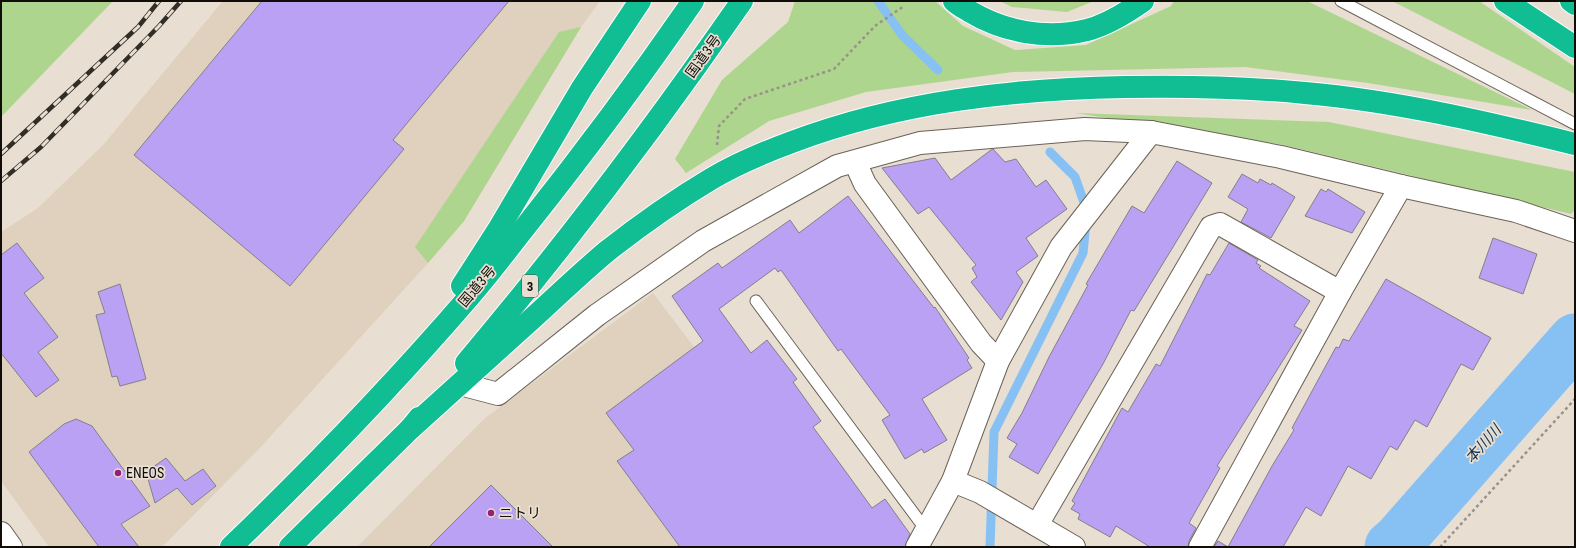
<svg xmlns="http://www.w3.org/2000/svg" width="1576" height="548" viewBox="0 0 1576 548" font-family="'Roboto Condensed','Noto Sans JP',sans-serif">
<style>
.built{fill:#dfd1be}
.green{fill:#aed58e}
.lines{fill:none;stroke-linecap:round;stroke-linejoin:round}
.stream{stroke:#87c1f4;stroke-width:9}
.river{stroke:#87c1f4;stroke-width:53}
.building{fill:#bba1f3;stroke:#837f8c}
.lane-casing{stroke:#6b6257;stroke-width:13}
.street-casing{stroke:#6b6257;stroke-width:24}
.secondary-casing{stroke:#6b6257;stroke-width:24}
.highway-casing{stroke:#fff;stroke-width:24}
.path{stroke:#999288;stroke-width:2.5;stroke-dasharray:3 3;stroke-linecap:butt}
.lane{stroke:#fff;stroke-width:11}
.street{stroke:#fff;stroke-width:22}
.secondary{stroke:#fff;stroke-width:22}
.highway{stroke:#11bd92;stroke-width:22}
.rail-casing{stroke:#312d27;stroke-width:4.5}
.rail{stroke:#e8ded1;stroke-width:3;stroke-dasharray:9;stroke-linecap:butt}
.poi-dot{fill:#961e7a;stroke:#e8ded1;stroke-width:1.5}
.labels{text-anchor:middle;stroke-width:3.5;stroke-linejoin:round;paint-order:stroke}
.shield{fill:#e8ded1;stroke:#514c45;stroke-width:1}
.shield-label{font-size:13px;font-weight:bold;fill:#100d09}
.street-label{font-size:14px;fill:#100d09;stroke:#e8ded1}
.poi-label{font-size:14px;fill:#100d09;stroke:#e8ded1;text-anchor:start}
.water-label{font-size:15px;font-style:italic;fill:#14334d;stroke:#e8ded1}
</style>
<rect width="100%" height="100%" fill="#e8ded1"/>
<!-- built -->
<g class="built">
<path d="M 223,1 L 600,1 L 581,27 L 464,221 L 428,263 L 258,450 L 162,547 L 49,547 L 1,481 L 1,232 L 38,208 L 104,144 Z"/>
<path d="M 653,293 L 846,547 L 357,547 L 484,419 Z"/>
</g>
<!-- green -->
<g class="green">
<path d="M 1,1 L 113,1 L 1,117 Z"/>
<path d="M 795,1 L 935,1 L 963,26 L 1015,50 L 1086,45 L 1171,6 L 1174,1 L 1307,1 L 1532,110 L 1368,83 L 1245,67 L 1013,72 L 866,92 L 769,121 L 686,173 L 675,159 L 722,80 L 788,22 Z"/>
<path d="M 1000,1 L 1094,1 L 1067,12 L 1012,7 Z"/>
<path d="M 1392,1 L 1479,1 L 1575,67 L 1575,94 Z"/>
<path d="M 581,27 L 464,221 L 428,263 L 415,247 L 559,32 Z"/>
<path d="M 1075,113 L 1329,122 L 1575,172 L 1575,210 L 1571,214 L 1284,145 Z"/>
</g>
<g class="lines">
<!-- stream -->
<g class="stream">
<path d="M 878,1 L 902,35 L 938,70"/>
<path d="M 990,547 L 994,432 L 1083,253 L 1087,211 L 1075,177 L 1050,152"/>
</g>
<!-- river -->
<path class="river" d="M 1391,547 L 1399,540 L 1575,340"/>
</g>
<!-- building -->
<g class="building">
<path d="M 262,1 L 509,1 L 393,140 L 404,149 L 290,286 L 134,155 Z"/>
<path d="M 993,149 L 1005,162 L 1016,159 L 1036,187 L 1046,180 L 1067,209 L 1026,238 L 1038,256 L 1016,272 L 1023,282 L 1001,320 L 971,282 L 977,277 L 972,268 L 976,265 L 929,207 L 918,214 L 882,168 L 935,158 L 951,180 L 991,150 Z"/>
<path d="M 1177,161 L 1212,183 L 1134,311 L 1131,310 L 1103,364 L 1038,474 L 1009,457 L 1017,444 L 1007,438 L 1022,413 L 1049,357 L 1088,285 L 1086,284 L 1132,206 L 1144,213 Z"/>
<path d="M 1242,174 L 1258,183 L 1260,179 L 1271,185 L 1272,183 L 1295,197 L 1271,238 L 1241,222 L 1248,209 L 1228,197 Z"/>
<path d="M 1321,189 L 1326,192 L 1328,189 L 1365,212 L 1352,233 L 1305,216 Z"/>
<path d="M 848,196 L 934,308 L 935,307 L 969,358 L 967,360 L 972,368 L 922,399 L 947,440 L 924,453 L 922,449 L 905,459 L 882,420 L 890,415 L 841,349 L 838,351 L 781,270 L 778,272 L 775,268 L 719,309 L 751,353 L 767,340 L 797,379 L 793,382 L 821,421 L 813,427 L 846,472 L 872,508 L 885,499 L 910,534 L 905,547 L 680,547 L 617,461 L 634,450 L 606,413 L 703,341 L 672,296 L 718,263 L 722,268 L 790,220 L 799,233 Z"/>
<path d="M 1493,238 L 1537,254 L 1523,294 L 1479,278 Z"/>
<path d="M 17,243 L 44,278 L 24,293 L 58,337 L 38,352 L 59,380 L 36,397 L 1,353 L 1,255 Z"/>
<path d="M 1229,243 L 1258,260 L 1256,263 L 1261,266 L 1259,268 L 1310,301 L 1294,326 L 1302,330 L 1217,466 L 1220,468 L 1189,523 L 1196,528 L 1189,541 L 1188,547 L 1150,547 L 1116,526 L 1110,537 L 1078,519 L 1080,514 L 1071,509 L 1075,503 L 1072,501 L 1122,408 L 1128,412 L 1156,364 L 1160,366 L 1207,274 L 1210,275 Z"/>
<path d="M 1386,279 L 1491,338 L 1473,370 L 1461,364 L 1427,427 L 1415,420 L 1397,450 L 1390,446 L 1371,479 L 1348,466 L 1321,516 L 1306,507 L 1283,547 L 1214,547 L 1218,541 L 1228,547 L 1272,466 L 1294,430 L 1292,428 L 1336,347 L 1339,348 L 1343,339 L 1349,341 Z"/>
<path d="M 120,284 L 146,379 L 120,386 L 117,376 L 112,377 L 96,315 L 105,313 L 98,292 Z"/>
<path d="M 76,419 L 92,426 L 150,506 L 121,524 L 139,547 L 99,547 L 29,452 L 64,424 Z"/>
<path d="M 166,458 L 185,481 L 203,469 L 216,486 L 192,505 L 177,488 L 155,503 L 146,472 Z"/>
<path d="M 491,485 L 553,547 L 429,547 Z"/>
</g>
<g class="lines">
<!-- lane casing -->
<g class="lane-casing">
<g id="lane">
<path d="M 1341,1 L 1575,124"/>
<path d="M 756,301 L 926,530"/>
</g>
</g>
<!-- street casing -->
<g class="street-casing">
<g id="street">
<path d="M 855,162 L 865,184 L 981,343 L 998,361"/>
<path d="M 460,384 L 498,394 L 597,315 L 703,241 L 837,166 L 920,143 L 1085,129 L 1151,132"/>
<path d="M 953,481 L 980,492 L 1074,547"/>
<path d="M 1037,525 L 1211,227 L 1220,224 L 1340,292"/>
<path d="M 917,547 L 953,481 L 998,361 L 1061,247 L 1151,132 L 1281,157 L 1401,186 L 1516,211 L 1575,231"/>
<path d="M 1200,547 L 1340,292 L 1401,186"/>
</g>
</g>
<!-- secondary casing -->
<g class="secondary-casing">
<path id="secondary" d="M 1,533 L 11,547"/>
</g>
<!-- highway casing -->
<g class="highway-casing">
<g id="highway">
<path d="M 954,1 C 958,5 964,8 969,11 C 1004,32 1046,40 1087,30 C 1107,25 1126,13 1143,1"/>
<path d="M 1505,1 L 1575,47"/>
<path d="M 1571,1 L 1575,4"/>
<path d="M 462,286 L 498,230 L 582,88 L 640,1"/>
<path d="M 466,363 C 564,247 656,125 742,1"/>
<path d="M 411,428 C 452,391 493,354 534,317 C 558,295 581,273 606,252 C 639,226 674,201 711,179 C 736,164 765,152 792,142 C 898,102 1012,89 1125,87 C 1185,86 1245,87 1305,93 C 1396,101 1486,122 1575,144"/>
<path d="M 231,547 C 314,467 394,384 469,297 C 489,274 507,250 526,226 C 584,153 640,78 693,1"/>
<path d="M 290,547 L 411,428 L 419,418"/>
</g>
</g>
<!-- path -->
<g class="path">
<path d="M 717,145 L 719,126 L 745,99 L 834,69 L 875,26 L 904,6"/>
<path d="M 1440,547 L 1575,399"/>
</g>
<!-- lane -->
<use href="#lane" class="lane"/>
<!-- street -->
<use href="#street" class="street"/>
<!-- secondary -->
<use href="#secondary" class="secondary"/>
<!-- highway -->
<use href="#highway" class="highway"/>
<!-- rail casing -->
<g class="rail-casing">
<g id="rail">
<path d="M 1,154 L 138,27 L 159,1"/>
<path d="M 1,181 L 41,147 L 159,26 L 181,1"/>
</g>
</g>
<!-- rail -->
<use href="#rail" class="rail"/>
</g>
<!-- markers -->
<g class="poi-dot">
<circle cx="118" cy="473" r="4"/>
<circle cx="491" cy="513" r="4"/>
</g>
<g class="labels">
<!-- shield labels -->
<rect class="shield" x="522" y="275" width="16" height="22" rx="3"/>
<g class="shield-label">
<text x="530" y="291">3</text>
</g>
<!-- street labels -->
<g class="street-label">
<text transform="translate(703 56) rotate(-54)" y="5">国道3号</text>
<text transform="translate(477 286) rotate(-50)" y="5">国道3号</text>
</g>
<!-- poi labels -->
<g class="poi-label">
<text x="126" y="478">ENEOS</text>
<text x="499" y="518">ニトリ</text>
</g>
<!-- water labels -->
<g class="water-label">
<text transform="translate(1483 444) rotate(-48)" y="5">本川川</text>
</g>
</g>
<!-- border -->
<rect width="1576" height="548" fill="none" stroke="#100d09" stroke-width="4"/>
</svg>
